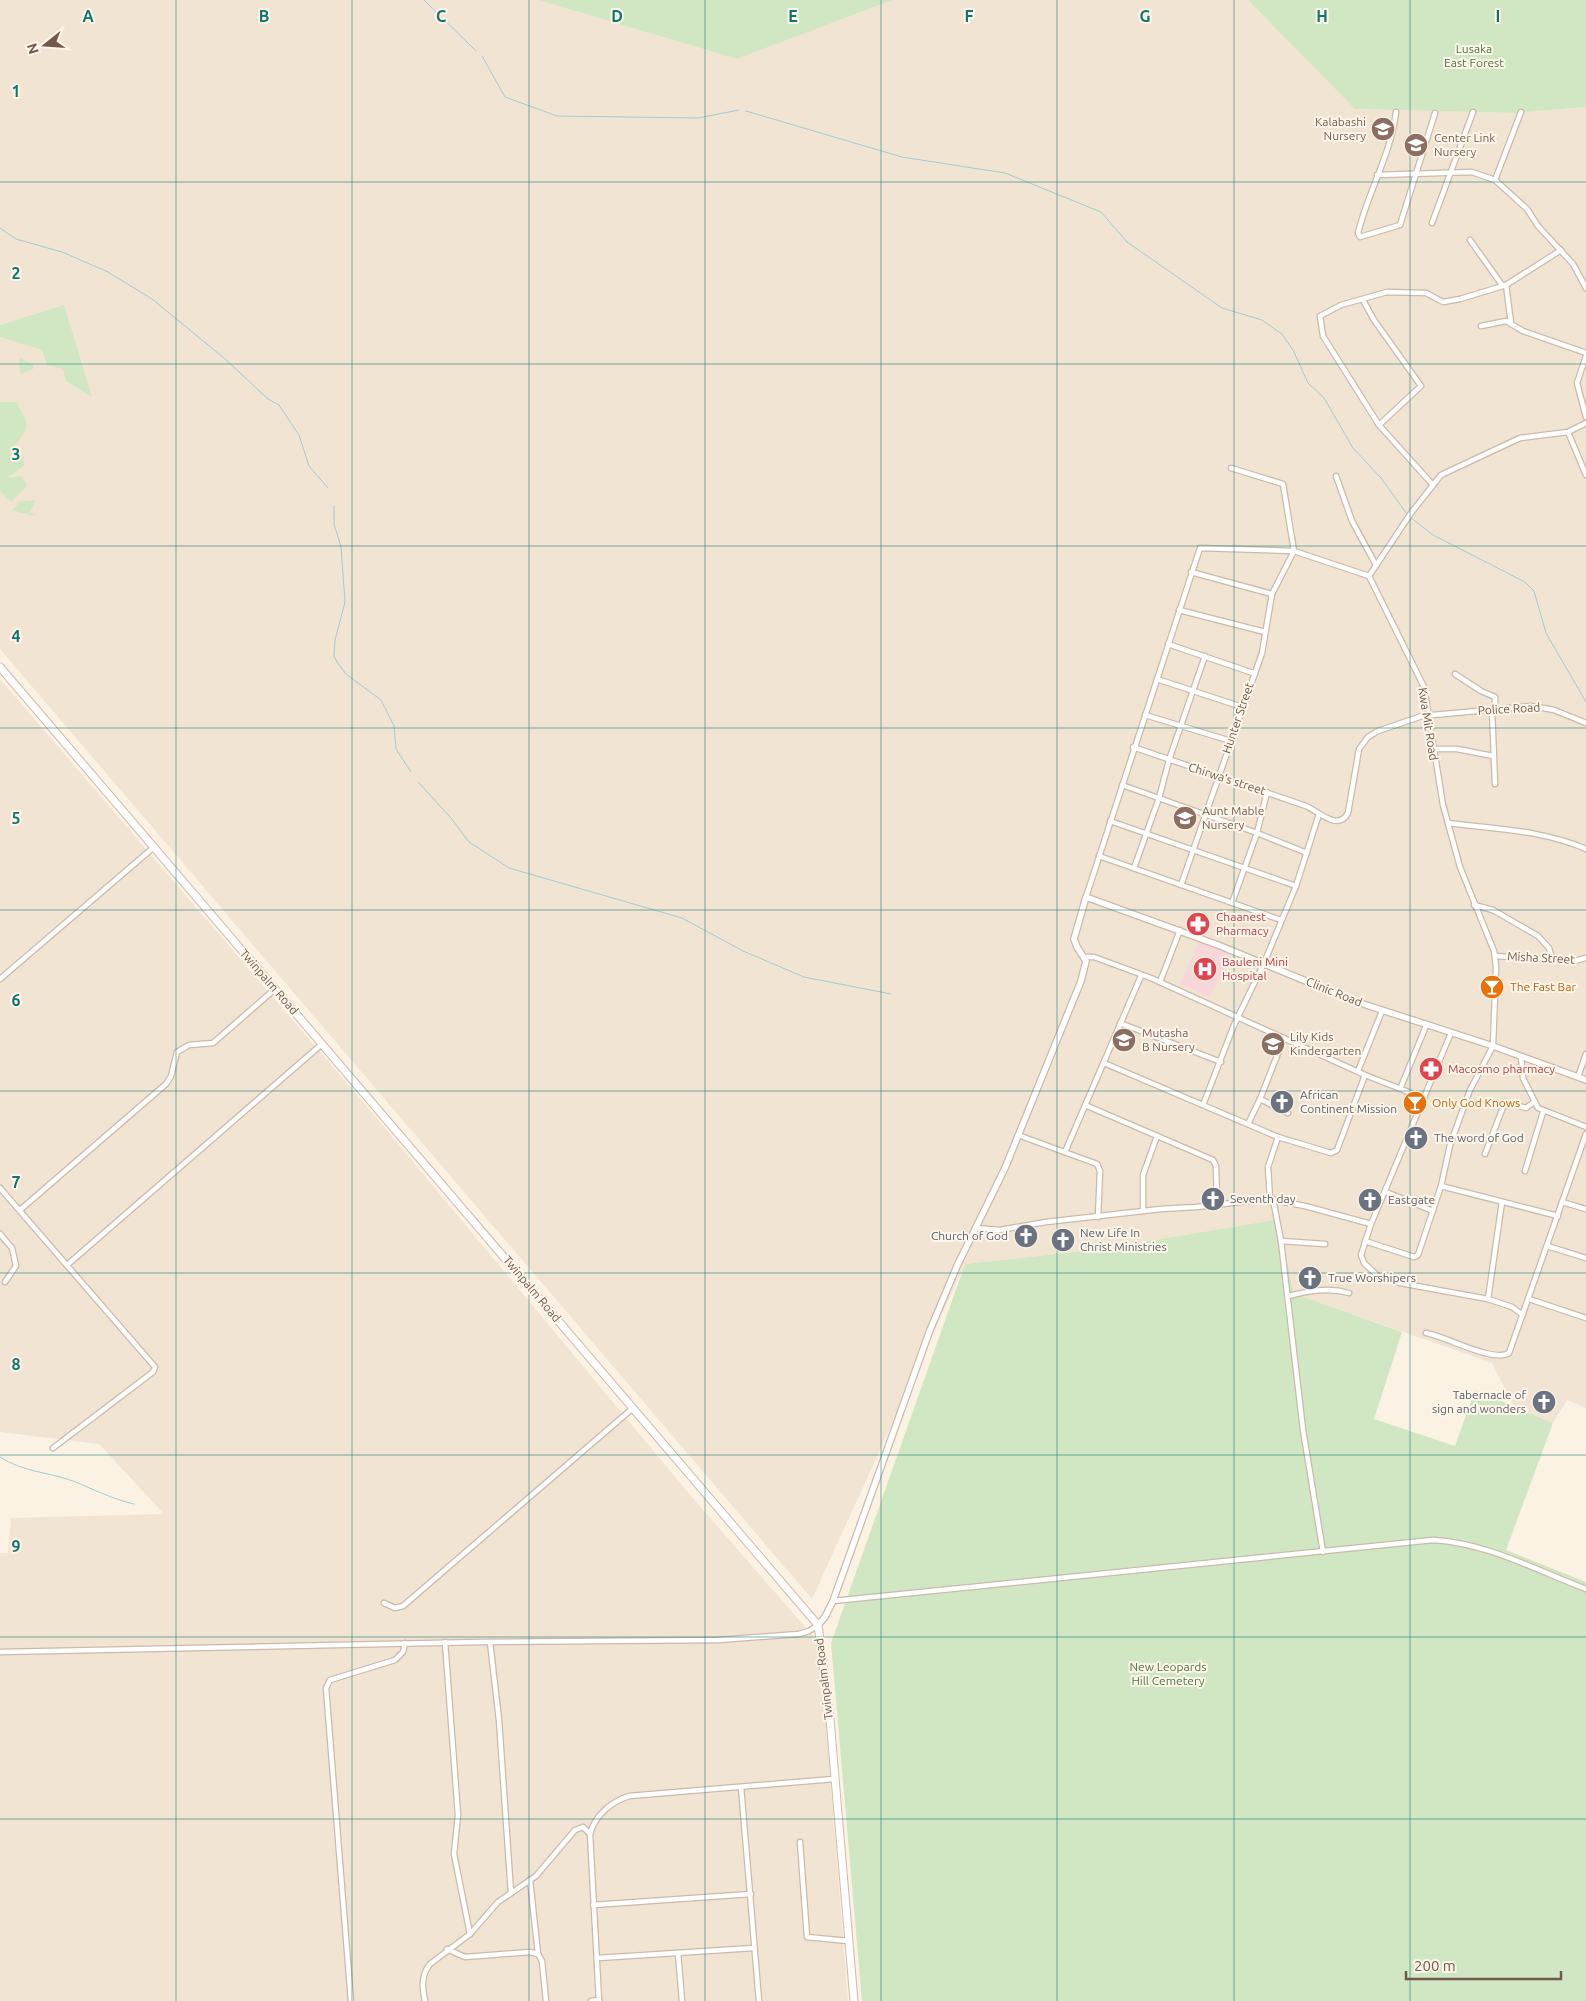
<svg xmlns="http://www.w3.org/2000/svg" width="1586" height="2001" viewBox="0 0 1586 2001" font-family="Ubuntu,sans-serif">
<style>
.residential{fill:#f2e4d3}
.medical{fill:#f8d7db}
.green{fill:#d1e7c3}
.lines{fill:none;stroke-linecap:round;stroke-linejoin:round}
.stream{stroke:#a0cbd4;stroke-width:1}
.minor-casing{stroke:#cbbaab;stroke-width:7}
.tertiary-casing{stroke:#cbbaab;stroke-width:8}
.secondary-casing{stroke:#d0bcab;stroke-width:9}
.minor{stroke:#fff;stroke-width:4.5}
.tertiary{stroke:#fff;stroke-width:5.5}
.secondary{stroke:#fff;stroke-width:7}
.grid{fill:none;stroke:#0f766e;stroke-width:1;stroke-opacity:0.55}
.labels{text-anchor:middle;stroke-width:4;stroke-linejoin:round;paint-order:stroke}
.park-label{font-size:12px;fill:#527744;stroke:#fef6ea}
.education-label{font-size:12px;fill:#785e54;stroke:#fef6ea;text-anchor:start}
.street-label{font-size:12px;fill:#715a4b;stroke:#fef6ea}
.health-label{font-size:12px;fill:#be3a42;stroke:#fef6ea;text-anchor:start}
.food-label{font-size:12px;fill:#c56008;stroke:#fef6ea;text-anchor:start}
.worship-label{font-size:12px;fill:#5b616d;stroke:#fef6ea;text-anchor:start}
.grid-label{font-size:16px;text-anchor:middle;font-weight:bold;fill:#0f766e;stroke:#fef6ea;stroke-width:4;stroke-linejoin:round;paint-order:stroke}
</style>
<rect width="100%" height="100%" fill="#fbf2e4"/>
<!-- residential -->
<g class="residential">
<path d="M 0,0 L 538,0 L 737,59 L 893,0 L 1248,0 L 1356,109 L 1515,113 L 1586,107 L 1586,1408 L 1567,1400 L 1553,1423 L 1513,1405 L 1492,1363 L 1293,1293 L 1280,1219 L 1101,1249 L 965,1264 L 812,1599 L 0,649 Z"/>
<path d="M 0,679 L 369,1109 L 691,1496 L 814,1637 L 822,1674 L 848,2001 L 0,2001 L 0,1553 L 8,1553 L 11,1518 L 164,1514 L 99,1444 L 0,1432 Z"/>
</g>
<!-- medical -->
<path class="medical" d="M 1199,941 L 1232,955 L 1209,997 L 1180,984 Z"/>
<!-- green -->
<g class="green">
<path d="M 538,0 L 893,0 L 737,59 Z"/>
<path d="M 1248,0 L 1586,0 L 1586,107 L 1515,113 L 1355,109 Z"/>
<path d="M 64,305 L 92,397 L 66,381 L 63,369 L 47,365 L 42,350 L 0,337 L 0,325 Z"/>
<path d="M 20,358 L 34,365 L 33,369 L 21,374 L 19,367 Z"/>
<path d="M 0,402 L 16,402 C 29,424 31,425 15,446 L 17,455 L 22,454 L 25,465 L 7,478 L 22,476 L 27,486 L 11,502 L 0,491 Z"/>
<path d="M 36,500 L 30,512 L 37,516 L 12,511 L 20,501 Z"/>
<path d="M 1280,1219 L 1293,1293 L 1402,1332 L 1374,1419 L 1455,1446 L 1475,1390 L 1553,1423 L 1506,1550 L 1586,1582 L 1586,2001 L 862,2001 L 831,1643 L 965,1264 L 1101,1249 Z"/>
</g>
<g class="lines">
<!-- stream -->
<g class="stream">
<path d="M 424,0 L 476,51"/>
<path d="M 482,56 L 505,97 L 557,116 L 698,118 L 739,110"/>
<path d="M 746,111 L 902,157 L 1005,173 L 1101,212 L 1127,242 L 1222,308 L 1262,320 L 1282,334 L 1293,350 L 1308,383 L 1324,398 L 1353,448 L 1381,478 L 1407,514"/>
<path d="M 0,228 L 16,239 L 62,252 L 108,272 L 152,299 L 224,358 L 268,399 L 279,405 L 299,435 L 309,466 L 328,488"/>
<path d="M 334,506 L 334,524 L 341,547 L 345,602 L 335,640 L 334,656 L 337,662 L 346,674 L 381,700 L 394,726 L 396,749 L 411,772"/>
<path d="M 1410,517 L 1433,535 L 1525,582 L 1534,591 L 1546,633 L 1586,702"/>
<path d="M 418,782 L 451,818 L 469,842 L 509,868 L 682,918 L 743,951 L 804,977 L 891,994"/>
<path d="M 0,1457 C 23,1472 48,1472 73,1481 C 93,1489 112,1499 134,1504"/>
</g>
<!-- minor casing -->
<g class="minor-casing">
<g id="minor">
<path d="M 1396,112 C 1391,154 1368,192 1358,233 L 1360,237 L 1400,225 L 1435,113"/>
<path d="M 1377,175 L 1472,172 L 1495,180 L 1527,209 L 1538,226 L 1573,264 L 1586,288"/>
<path d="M 1495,180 L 1521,112"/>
<path d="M 1432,223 L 1473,112"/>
<path d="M 1470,240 L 1502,285"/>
<path d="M 1506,285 L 1511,323"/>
<path d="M 1363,300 L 1374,320 L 1421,386 L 1379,425"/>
<path d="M 1481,326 L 1506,321 L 1523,331 L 1586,353"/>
<path d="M 1586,356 L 1577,383 L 1586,417"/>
<path d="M 1568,432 L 1586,475"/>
<path d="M 1336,476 L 1352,521 L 1376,565"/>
<path d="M 1433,485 L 1379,425 L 1323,336 L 1320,316 L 1341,305 L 1387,292 L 1426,293 L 1443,302 L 1460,299 L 1506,285 L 1561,250"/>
<path d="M 1191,572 L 1272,594"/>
<path d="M 1369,576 L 1411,513 L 1441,475 L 1520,438 L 1568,432 L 1586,423"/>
<path d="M 1179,610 L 1265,632"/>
<path d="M 1168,644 L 1253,673"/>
<path d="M 1455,674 L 1481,691 L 1495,697 L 1495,709"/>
<path d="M 1157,679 L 1242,707"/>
<path d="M 1492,709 L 1495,784"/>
<path d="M 1145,715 L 1231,741"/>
<path d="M 1133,747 L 1306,806 C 1318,811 1338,832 1348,813 L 1359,749 L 1368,737 L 1378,731 L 1422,716 L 1531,706 L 1554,710 L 1586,723"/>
<path d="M 1433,749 L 1457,749 L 1493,756"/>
<path d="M 1122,785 L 1257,833 L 1307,853"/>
<path d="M 1110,821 L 1296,886"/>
<path d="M 1448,823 C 1494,829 1543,830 1586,849"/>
<path d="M 1099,856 L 1281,920"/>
<path d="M 1134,868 L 1159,798 L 1169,760 L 1205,656"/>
<path d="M 1181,885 L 1262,653 L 1272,594 L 1294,551 L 1283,484 L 1231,468"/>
<path d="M 1086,897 L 1200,548 L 1294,551 L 1369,576 L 1424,687 L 1443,805 L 1460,867 L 1494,951 L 1496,967 L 1493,1046 L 1470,1090 L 1450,1145 L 1441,1186 L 1418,1255 L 1414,1257 L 1365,1241"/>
<path d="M 1232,903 L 1257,833 L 1267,792"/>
<path d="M 1474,905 L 1493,910 L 1538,936 L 1549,948 L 1552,959"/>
<path d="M 1496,956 L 1574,961 L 1586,958"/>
<path d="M 1085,957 L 1094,957 L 1151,978 L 1365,1075 L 1424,1098"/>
<path d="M 0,979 L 154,847"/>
<path d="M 1160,982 L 1180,930"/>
<path d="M 1120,1023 L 1221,1062"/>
<path d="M 1451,1033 L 1371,1224 L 1361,1255 L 1364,1263 L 1378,1276 L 1400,1283 L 1488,1299 L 1512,1307 L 1523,1315"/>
<path d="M 1521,1057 L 1523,1078 L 1538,1108 L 1586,1127"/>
<path d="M 1104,1063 L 1278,1137 L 1331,1153 L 1337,1150 L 1365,1075"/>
<path d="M 1358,1071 L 1382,1011"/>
<path d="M 1578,1077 L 1586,1054"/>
<path d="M 1400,1089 L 1426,1026"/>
<path d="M 1260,1099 L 1288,1113"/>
<path d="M 1085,1105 L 1213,1160 L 1216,1166 L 1217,1204"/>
<path d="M 1203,1105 L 1234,1025 L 1264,963 L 1296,886 L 1319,814"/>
<path d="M 1248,1124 L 1260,1099 L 1284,1038"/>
<path d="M 1018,1135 L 1097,1164 L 1100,1171 L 1098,1217"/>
<path d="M 1065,1152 L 1141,976"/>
<path d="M 1485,1154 L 1505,1102 L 1526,1108 L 1534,1102"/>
<path d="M 1525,1171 L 1543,1112"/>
<path d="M 1441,1186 L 1558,1216"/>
<path d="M 0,1188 L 155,1367 L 153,1372 L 53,1448"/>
<path d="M 1386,1192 L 1433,1211"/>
<path d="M 1270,1199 L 1268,1167 L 1278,1137"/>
<path d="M 1273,1199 L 1281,1241 L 1303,1430 L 1323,1552"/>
<path d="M 1562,1202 L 1586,1209"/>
<path d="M 20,1210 L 166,1084 L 171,1076 L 177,1052 L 189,1045 L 213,1043 L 275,989"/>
<path d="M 1143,1211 L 1143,1175 L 1157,1136"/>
<path d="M 975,1228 L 1000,1230 L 1046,1222 L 1161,1209 L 1196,1207 L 1267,1199 L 1305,1206 L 1371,1224"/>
<path d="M 0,1234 L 12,1248 L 16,1266 L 5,1282"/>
<path d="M 1281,1241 L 1325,1244"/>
<path d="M 1547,1246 L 1586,1258"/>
<path d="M 67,1265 L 322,1044"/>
<path d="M 1288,1296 C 1309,1291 1328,1287 1349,1293"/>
<path d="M 1488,1299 L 1502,1202"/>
<path d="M 1529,1299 L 1586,1318"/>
<path d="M 1426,1333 C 1445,1336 1493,1363 1509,1353 L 1586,1134"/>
<path d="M 833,1601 L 1433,1540 C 1487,1543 1536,1570 1586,1589"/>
<path d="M 384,1603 L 395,1608 L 403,1606 L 633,1408"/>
<path d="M 445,1642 L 458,1815 L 454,1854 L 470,1934"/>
<path d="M 490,1642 L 499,1720 L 511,1893"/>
<path d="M 0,1652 L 480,1642 L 718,1640 L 799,1634 L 809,1631 L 818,1625"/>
<path d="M 741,1787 L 759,2001"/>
<path d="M 800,1842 L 807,1937 L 848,1941"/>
<path d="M 530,1880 L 538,1954"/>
<path d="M 593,1905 L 751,1894"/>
<path d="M 447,1949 L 465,1957 L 530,1952 L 538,1954 L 542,1961 L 546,2001"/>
<path d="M 678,1953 L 682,2001"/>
<path d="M 598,1958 L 754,1948"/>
<path d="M 351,2001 L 326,1688 L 330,1680 L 395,1660 L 403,1652 L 405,1643"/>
<path d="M 425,2001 C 422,1988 421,1975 430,1964 L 470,1934 L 498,1902 L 536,1876 L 575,1830 L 583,1827 L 590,1834"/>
<path d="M 591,2001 L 599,2000"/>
<path d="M 599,2001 L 590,1834 C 595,1815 611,1802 629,1796 L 834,1779"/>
</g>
</g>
<!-- tertiary casing -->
<g class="tertiary-casing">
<path id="tertiary" d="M 818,1625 L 825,1617 L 833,1601 L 930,1330 L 957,1266 L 1005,1168 L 1081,981 L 1086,961 L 1077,947 L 1074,939 L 1086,897 L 1218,945 L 1357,1002 L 1493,1046 L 1586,1080"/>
</g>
<!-- secondary casing -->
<g class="secondary-casing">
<path id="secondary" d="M 0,667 L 818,1625 L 830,1719 L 854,2001"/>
</g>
<!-- minor -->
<use href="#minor" class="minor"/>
<!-- tertiary -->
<use href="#tertiary" class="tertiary"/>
<!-- secondary -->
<use href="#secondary" class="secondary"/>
</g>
<!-- grid -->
<path class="grid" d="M 176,0 L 176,2001M 352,0 L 352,2001M 529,0 L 529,2001M 705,0 L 705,2001M 881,0 L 881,2001M 1057,0 L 1057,2001M 1234,0 L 1234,2001M 1410,0 L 1410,2001M 0,182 L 1586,182M 0,364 L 1586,364M 0,546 L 1586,546M 0,728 L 1586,728M 0,910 L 1586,910M 0,1091 L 1586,1091M 0,1273 L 1586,1273M 0,1455 L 1586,1455M 0,1637 L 1586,1637M 0,1819 L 1586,1819"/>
<!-- icons -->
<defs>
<g id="school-disc" transform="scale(1.25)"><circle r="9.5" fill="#8d6e63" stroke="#fef6ea"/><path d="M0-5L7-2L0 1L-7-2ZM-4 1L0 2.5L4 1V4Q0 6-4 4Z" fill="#fff"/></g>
<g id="pharmacy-disc" transform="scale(1.25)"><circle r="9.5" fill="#e0444e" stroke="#fef6ea"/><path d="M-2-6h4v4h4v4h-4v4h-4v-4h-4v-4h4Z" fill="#fff"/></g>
<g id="hospital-disc" transform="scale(1.25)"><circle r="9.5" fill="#e0444e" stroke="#fef6ea"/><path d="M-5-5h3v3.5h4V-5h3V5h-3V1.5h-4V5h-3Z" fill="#fff"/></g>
<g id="bar-disc" transform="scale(1.25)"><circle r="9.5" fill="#e8710a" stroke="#fef6ea"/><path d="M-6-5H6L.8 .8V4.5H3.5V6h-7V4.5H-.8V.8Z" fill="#fff"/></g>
<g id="church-disc" transform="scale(1.25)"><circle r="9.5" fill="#6b7280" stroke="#fef6ea"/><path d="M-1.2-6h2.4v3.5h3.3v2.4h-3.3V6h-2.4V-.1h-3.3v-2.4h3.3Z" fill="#fff"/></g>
</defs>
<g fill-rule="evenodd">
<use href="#school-disc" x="1383" y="129"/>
<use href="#school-disc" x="1416" y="145"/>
<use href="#school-disc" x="1185" y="818"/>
<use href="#pharmacy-disc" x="1198" y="924"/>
<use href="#hospital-disc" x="1205" y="969"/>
<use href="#bar-disc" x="1492" y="987"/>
<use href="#school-disc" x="1124" y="1040"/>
<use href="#school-disc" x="1273" y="1044"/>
<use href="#pharmacy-disc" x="1431" y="1069"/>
<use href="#church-disc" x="1282" y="1102"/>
<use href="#bar-disc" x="1415" y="1103"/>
<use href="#church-disc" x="1416" y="1138"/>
<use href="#church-disc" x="1213" y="1199"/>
<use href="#church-disc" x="1370" y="1200"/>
<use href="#church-disc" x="1026" y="1236"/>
<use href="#church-disc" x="1063" y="1240"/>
<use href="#church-disc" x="1310" y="1278"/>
<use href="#church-disc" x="1544" y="1402"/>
</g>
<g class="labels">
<!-- park labels -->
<g class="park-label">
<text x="1474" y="53">Lusaka<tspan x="1474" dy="14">East Forest</tspan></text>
<text x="1168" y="1671">New Leopards<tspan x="1168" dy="14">Hill Cemetery</tspan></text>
</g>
<!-- education labels -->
<g class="education-label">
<text x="1366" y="126" text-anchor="end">Kalabashi<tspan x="1366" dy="14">Nursery</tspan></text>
<text x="1434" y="142">Center Link<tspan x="1434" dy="14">Nursery</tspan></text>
<text x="1202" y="815">Aunt Mable<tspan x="1202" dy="14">Nursery</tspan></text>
<text x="1142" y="1037">Mutasha<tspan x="1142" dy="14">B Nursery</tspan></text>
<text x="1290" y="1041">Lily Kids<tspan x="1290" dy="14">Kindergarten</tspan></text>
</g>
<!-- street labels -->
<g class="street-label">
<text transform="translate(1509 709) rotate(-3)" y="4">Police Road</text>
<text transform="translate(1238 718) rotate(-71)" y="4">Hunter Street</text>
<text transform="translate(1428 724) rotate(81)" y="4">Kwa Mit Road</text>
<text transform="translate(1227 779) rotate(18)" y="4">Chirwa’s street</text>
<text transform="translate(1541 958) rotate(3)" y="4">Misha Street</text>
<text transform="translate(269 982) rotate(49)" y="4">Twinpalm Road</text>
<text transform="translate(1334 992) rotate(22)" y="4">Clinic Road</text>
<text transform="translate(532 1289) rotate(50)" y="4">Twinpalm Road</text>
<text transform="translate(824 1679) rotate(-97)" y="4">Twinpalm Road</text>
</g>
<!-- health labels -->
<g class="health-label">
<text x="1216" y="921">Chaanest<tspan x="1216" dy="14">Pharmacy</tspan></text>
<text x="1222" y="966">Bauleni Mini<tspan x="1222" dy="14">Hospital</tspan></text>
<text x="1448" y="1073">Macosmo pharmacy</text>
</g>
<!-- food labels -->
<g class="food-label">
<text x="1510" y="991">The Fast Bar</text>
<text x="1432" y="1107">Only God Knows</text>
</g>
<!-- worship labels -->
<g class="worship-label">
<text x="1300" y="1099">African<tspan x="1300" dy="14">Continent Mission</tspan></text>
<text x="1434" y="1142">The word of God</text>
<text x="1230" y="1203">Seventh day</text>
<text x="1388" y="1204">Eastgate</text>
<text x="1080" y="1237">New Life In<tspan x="1080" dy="14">Christ Ministries</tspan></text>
<text x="1008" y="1240" text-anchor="end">Church of God</text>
<text x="1328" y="1282">True Worshipers</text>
<text x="1526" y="1399" text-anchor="end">Tabernacle of<tspan x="1526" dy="14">sign and wonders</tspan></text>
</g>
</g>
<g class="grid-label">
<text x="88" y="22">A</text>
<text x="264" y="22">B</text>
<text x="441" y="22">C</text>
<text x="617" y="22">D</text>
<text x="793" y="22">E</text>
<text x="969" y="22">F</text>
<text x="1145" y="22">G</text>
<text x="1322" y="22">H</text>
<text x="1498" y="22">I</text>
<text x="16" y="97">1</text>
<text x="16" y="279">2</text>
<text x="16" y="460">3</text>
<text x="16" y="642">4</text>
<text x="16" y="824">5</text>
<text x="16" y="1006">6</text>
<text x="16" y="1188">7</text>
<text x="16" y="1370">8</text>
<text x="16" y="1552">9</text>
</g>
<!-- north arrow -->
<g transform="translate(45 45) rotate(253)" stroke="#fef6ea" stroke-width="4" paint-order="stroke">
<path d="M0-4L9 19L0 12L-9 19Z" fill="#715a4b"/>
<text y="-8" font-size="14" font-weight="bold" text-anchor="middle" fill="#715a4b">N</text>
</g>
<!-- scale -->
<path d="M1406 1971v8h155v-8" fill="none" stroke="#715a4b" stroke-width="2.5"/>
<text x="1414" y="1971" font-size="15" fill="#715a4b" stroke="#fef6ea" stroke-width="4" paint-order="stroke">200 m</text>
</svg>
